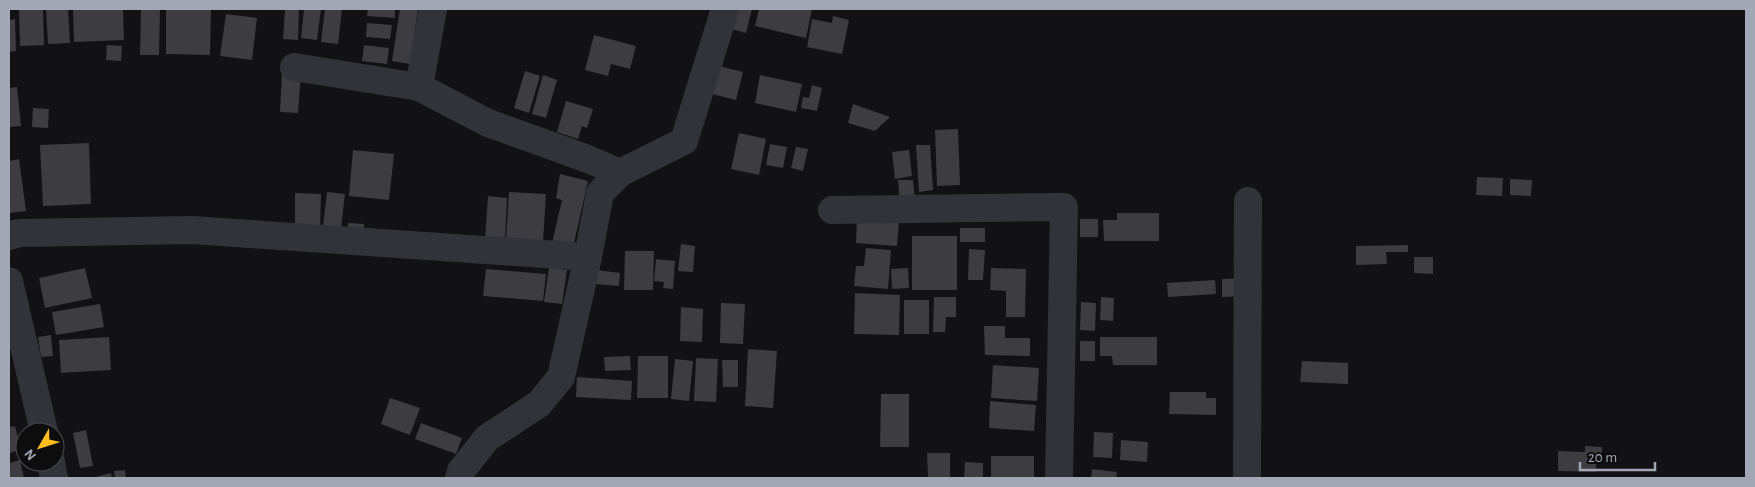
<svg xmlns="http://www.w3.org/2000/svg" width="1755" height="487" viewBox="0 0 1755 487" font-family="'Alegreya Sans',sans-serif">
<style>
.building{fill:#3c3c41}
.lines{fill:none;stroke-linecap:round;stroke-linejoin:round}
.minor{stroke:#323339;stroke-width:28}
.tertiary{stroke:#323339;stroke-width:28}
</style>
<rect width="100%" height="100%" fill="#121214"/>
<!-- building -->
<g class="building">
<path d="M 19,9 L 43,9 L 44,45 L 20,46 Z"/>
<path d="M 46,9 L 68,9 L 70,43 L 48,44 Z"/>
<path d="M 73,9 L 123,9 L 124,40 L 74,42 Z"/>
<path d="M 141,9 L 160,9 L 159,55 L 140,55 Z"/>
<path d="M 166,9 L 211,9 L 210,55 L 166,54 Z"/>
<path d="M 285,9 L 299,9 L 298,40 L 283,39 Z"/>
<path d="M 304,9 L 321,9 L 317,40 L 301,38 Z"/>
<path d="M 325,9 L 342,9 L 338,44 L 321,42 Z"/>
<path d="M 368,9 L 395,9 L 395,18 L 367,16 Z"/>
<path d="M 400,9 L 418,9 L 410,64 L 392,61 Z"/>
<path d="M 736,9 L 752,9 L 746,33 L 731,29 Z"/>
<path d="M 759,9 L 812,9 L 806,38 L 755,26 Z"/>
<path d="M 226,14 L 257,18 L 252,60 L 220,56 Z"/>
<path d="M 833,16 L 849,20 L 842,54 L 807,47 L 812,19 L 832,23 Z"/>
<path d="M 15,19 L 16,51 L 9,52 L 9,20 Z"/>
<path d="M 367,23 L 392,25 L 390,39 L 366,37 Z"/>
<path d="M 594,35 L 636,46 L 630,69 L 611,64 L 608,76 L 585,70 Z"/>
<path d="M 107,45 L 122,46 L 121,61 L 106,60 Z"/>
<path d="M 364,45 L 389,48 L 387,64 L 362,61 Z"/>
<path d="M 715,65 L 743,72 L 736,100 L 708,93 Z"/>
<path d="M 525,71 L 540,76 L 529,113 L 514,108 Z"/>
<path d="M 282,73 L 301,74 L 298,113 L 280,112 Z"/>
<path d="M 543,75 L 557,80 L 546,118 L 532,114 Z"/>
<path d="M 760,75 L 802,84 L 796,112 L 755,103 Z"/>
<path d="M 812,85 L 822,88 L 817,111 L 801,108 L 803,97 L 809,98 Z"/>
<path d="M 17,87 L 21,126 L 9,127 L 9,88 Z"/>
<path d="M 566,101 L 593,109 L 587,128 L 582,126 L 578,139 L 557,132 Z"/>
<path d="M 853,104 L 890,117 L 875,131 L 848,123 Z"/>
<path d="M 33,108 L 49,109 L 48,128 L 32,127 Z"/>
<path d="M 958,129 L 960,185 L 937,186 L 935,130 Z"/>
<path d="M 739,133 L 766,139 L 759,175 L 731,169 Z"/>
<path d="M 89,143 L 91,204 L 43,206 L 40,145 Z"/>
<path d="M 770,144 L 787,147 L 783,168 L 766,165 Z"/>
<path d="M 916,145 L 930,145 L 933,190 L 919,192 Z"/>
<path d="M 796,147 L 808,149 L 803,171 L 791,168 Z"/>
<path d="M 353,150 L 394,154 L 389,200 L 349,196 Z"/>
<path d="M 909,150 L 912,176 L 895,179 L 892,152 Z"/>
<path d="M 19,159 L 26,211 L 9,213 L 9,161 Z"/>
<path d="M 560,174 L 588,181 L 573,247 L 552,243 L 562,200 L 556,198 Z"/>
<path d="M 1477,177 L 1503,178 L 1502,196 L 1476,195 Z"/>
<path d="M 1510,179 L 1532,180 L 1531,196 L 1510,195 Z"/>
<path d="M 898,180 L 913,180 L 915,202 L 900,203 Z"/>
<path d="M 327,192 L 345,194 L 340,236 L 322,234 Z"/>
<path d="M 509,192 L 546,194 L 543,242 L 506,240 Z"/>
<path d="M 295,193 L 321,194 L 320,231 L 295,231 Z"/>
<path d="M 488,196 L 507,198 L 505,241 L 485,240 Z"/>
<path d="M 1117,213 L 1159,213 L 1159,241 L 1104,241 L 1103,220 L 1117,220 Z"/>
<path d="M 857,218 L 899,221 L 897,246 L 856,243 Z"/>
<rect x="1080" y="219" width="18" height="18"/>
<path d="M 348,223 L 364,224 L 364,237 L 348,236 Z"/>
<rect x="960" y="228" width="25" height="14"/>
<rect x="912" y="236" width="45" height="54"/>
<path d="M 681,244 L 695,246 L 693,272 L 678,271 Z"/>
<path d="M 1408,245 L 1408,252 L 1386,252 L 1387,264 L 1356,265 L 1356,246 Z"/>
<path d="M 866,248 L 891,250 L 888,289 L 854,286 L 856,266 L 864,266 Z"/>
<path d="M 969,249 L 985,250 L 983,280 L 968,280 Z"/>
<path d="M 625,251 L 654,251 L 653,290 L 624,290 Z"/>
<path d="M 1414,257 L 1433,257 L 1433,274 L 1414,273 Z"/>
<path d="M 656,259 L 675,261 L 673,289 L 663,288 L 664,282 L 654,281 Z"/>
<path d="M 85,268 L 92,298 L 45,308 L 39,278 Z"/>
<path d="M 549,268 L 567,270 L 562,304 L 544,302 Z"/>
<path d="M 908,268 L 909,288 L 892,289 L 891,269 Z"/>
<path d="M 991,268 L 1026,269 L 1025,317 L 1006,317 L 1006,291 L 990,290 Z"/>
<path d="M 486,269 L 546,274 L 543,301 L 483,296 Z"/>
<path d="M 597,270 L 620,273 L 619,286 L 595,284 Z"/>
<path d="M 1245,278 L 1246,296 L 1222,297 L 1222,279 Z"/>
<path d="M 1215,280 L 1216,294 L 1168,297 L 1167,283 Z"/>
<path d="M 855,293 L 900,295 L 899,335 L 854,334 Z"/>
<path d="M 934,297 L 956,297 L 956,317 L 946,317 L 945,332 L 933,332 Z"/>
<path d="M 1101,297 L 1114,298 L 1113,321 L 1100,320 Z"/>
<rect x="904" y="300" width="25" height="34"/>
<path d="M 1081,302 L 1096,303 L 1095,331 L 1080,330 Z"/>
<path d="M 721,303 L 745,304 L 743,344 L 720,343 Z"/>
<path d="M 100,304 L 104,327 L 56,335 L 52,312 Z"/>
<path d="M 681,307 L 703,309 L 702,342 L 680,341 Z"/>
<path d="M 984,326 L 1005,326 L 1005,338 L 1030,338 L 1030,356 L 985,355 Z"/>
<path d="M 51,335 L 53,356 L 41,357 L 38,337 Z"/>
<path d="M 109,337 L 111,370 L 61,373 L 59,340 Z"/>
<path d="M 1100,337 L 1157,337 L 1157,365 L 1113,365 L 1112,356 L 1100,356 Z"/>
<rect x="1080" y="341" width="15" height="20"/>
<path d="M 748,349 L 777,351 L 773,408 L 745,406 Z"/>
<path d="M 630,356 L 631,370 L 605,371 L 604,357 Z"/>
<path d="M 638,356 L 668,356 L 668,398 L 637,398 Z"/>
<path d="M 696,358 L 718,359 L 716,402 L 694,401 Z"/>
<path d="M 675,359 L 693,361 L 689,401 L 671,399 Z"/>
<path d="M 722,360 L 738,360 L 738,387 L 723,387 Z"/>
<path d="M 1302,361 L 1348,363 L 1348,384 L 1300,382 Z"/>
<path d="M 993,365 L 1039,368 L 1037,401 L 991,398 Z"/>
<path d="M 577,377 L 632,381 L 631,400 L 576,397 Z"/>
<path d="M 1170,392 L 1206,392 L 1206,398 L 1216,398 L 1216,415 L 1169,414 Z"/>
<path d="M 881,394 L 909,394 L 909,447 L 880,447 Z"/>
<path d="M 390,398 L 420,408 L 410,435 L 381,424 Z"/>
<path d="M 990,401 L 1036,405 L 1034,431 L 989,428 Z"/>
<path d="M 421,423 L 462,438 L 456,454 L 415,439 Z"/>
<path d="M 15,426 L 21,450 L 9,453 L 9,427 Z"/>
<path d="M 86,430 L 93,466 L 80,468 L 73,433 Z"/>
<path d="M 1094,432 L 1113,433 L 1112,458 L 1093,457 Z"/>
<path d="M 1121,440 L 1148,442 L 1147,462 L 1120,460 Z"/>
<path d="M 1585,446 L 1602,447 L 1602,462 L 1596,462 L 1596,472 L 1558,471 L 1558,451 L 1585,452 Z"/>
<path d="M 927,453 L 950,453 L 950,478 L 928,478 Z"/>
<rect x="991" y="456" width="43" height="22"/>
<path d="M 20,460 L 24,478 L 9,478 L 9,463 Z"/>
<path d="M 965,462 L 983,463 L 983,478 L 964,478 Z"/>
<path d="M 1092,469 L 1117,472 L 1116,478 L 1091,478 Z"/>
<path d="M 125,470 L 126,478 L 115,478 L 114,471 Z"/>
<path d="M 111,473 L 112,478 L 91,478 Z"/>
</g>
<g class="lines">
<!-- minor -->
<g class="minor">
<path d="M 433,9 L 419,87 L 488,123 L 588,159 L 620,173"/>
<path d="M 294,67 L 419,87"/>
<path d="M 832,210 L 1064,207 L 1059,478"/>
<path d="M 9,236 L 19,233 L 192,230 L 588,257"/>
<path d="M 9,281 L 44,432"/>
<path d="M 51,462 L 54,478"/>
<path d="M 1247,478 L 1248,201"/>
</g>
<!-- tertiary -->
<path class="tertiary" d="M 459,478 L 461,471 L 487,438 L 539,404 L 561,377 L 588,257 L 600,193 L 620,173 L 684,141 L 725,9"/>
</g>
<!-- border -->
<rect width="1755" height="487" fill="none" stroke="#a2a7b5" stroke-width="20"/>
<!-- north arrow -->
<g transform="translate(40 447) rotate(231)"><circle r="24" fill="#0d0d0e" stroke="#494b51"/>
<path d="M0-4L9 19L0 12L-9 19Z" fill="#ffbd1f"/>
<text y="-8" font-size="14" font-weight="bold" text-anchor="middle" fill="#a2a7b5">N</text>
</g>
<!-- scale -->
<path d="M1580 462v8h75v-8" fill="none" stroke="#a2a7b5" stroke-width="2.5"/>
<text x="1588" y="462" font-size="15" fill="#a2a7b5" stroke="#0d0d0e" stroke-width="4" paint-order="stroke">20 m</text>
</svg>
